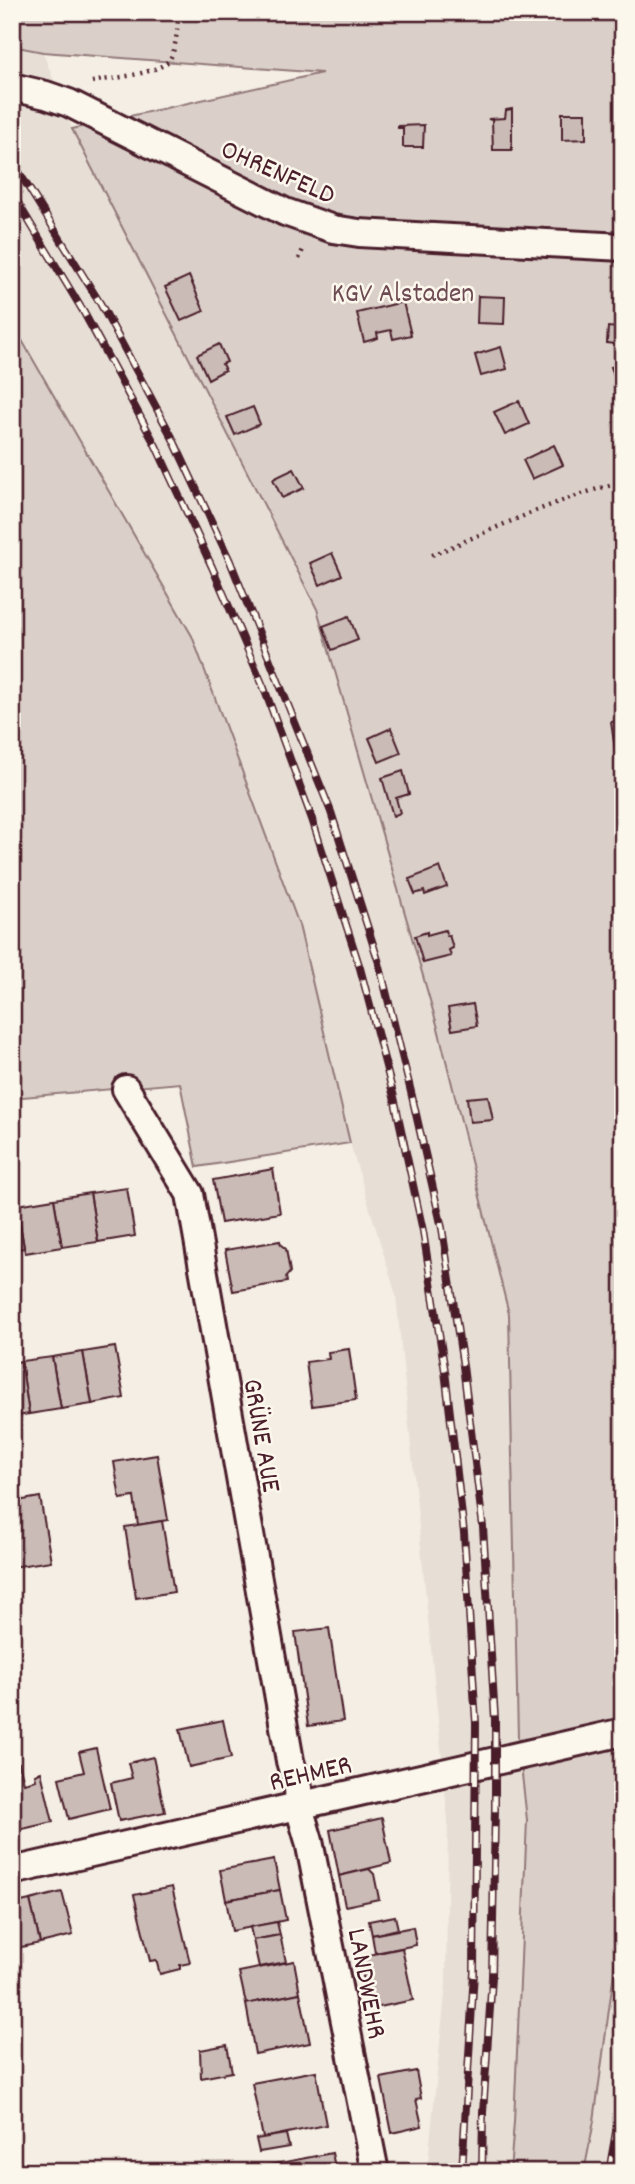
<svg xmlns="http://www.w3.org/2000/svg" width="635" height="2184" viewBox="0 0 635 2184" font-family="Dekko,sans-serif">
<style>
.built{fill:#e7dfd6}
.green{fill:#dbd0c9;stroke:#92787a;stroke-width:2}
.building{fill:#cabbb6;stroke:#4a1f2b;stroke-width:2}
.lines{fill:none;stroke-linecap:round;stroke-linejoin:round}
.street-casing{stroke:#4a1f2b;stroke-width:32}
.path{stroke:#4a1f2b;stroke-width:4.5;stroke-dasharray:2 5;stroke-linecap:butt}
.street{stroke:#fbf7ec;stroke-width:26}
.rail-casing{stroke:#4a1f2b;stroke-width:8}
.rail{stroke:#fbf7ec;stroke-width:5;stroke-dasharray:16;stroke-linecap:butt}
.labels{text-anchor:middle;stroke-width:5;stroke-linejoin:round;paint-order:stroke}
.street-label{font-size:28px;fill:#4a1f2b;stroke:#fbf7ec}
.park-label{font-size:28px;fill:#6e4b52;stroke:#fbf7ec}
</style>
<rect width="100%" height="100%" fill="#f4eee4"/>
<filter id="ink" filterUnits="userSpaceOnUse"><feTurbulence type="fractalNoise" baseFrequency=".0143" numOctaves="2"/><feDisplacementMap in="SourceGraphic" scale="14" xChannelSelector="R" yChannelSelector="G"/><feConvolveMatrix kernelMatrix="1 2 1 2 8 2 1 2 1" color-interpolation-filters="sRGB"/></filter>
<g filter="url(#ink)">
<!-- built -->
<g class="built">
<path d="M 12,46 L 43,52 L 72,129 L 317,609 L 438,1028 L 509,1314 L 518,1738 L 527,1820 L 514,2122 L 510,2172 L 427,2172 L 446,1984 L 448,1820 L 396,1295 L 350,1143 L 299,925 L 192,636 L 12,323 Z"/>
<path d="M 623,1905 L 623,2172 L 584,2172 L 594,2121 Z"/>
</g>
<!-- green -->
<g class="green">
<path d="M 12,12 L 623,12 L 623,1905 L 594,2121 L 584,2172 L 510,2172 L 514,2122 L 527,1820 L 518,1738 L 509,1314 L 438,1028 L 317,609 L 72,129 L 322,73 L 43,52 L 12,46 Z"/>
<path d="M 12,323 L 192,636 L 299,925 L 350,1143 L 197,1167 L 180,1083 L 12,1098 Z"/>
</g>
<!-- building -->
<g class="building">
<path d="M 512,109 L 512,150 L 493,150 L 492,120 L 488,119 L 505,118 L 506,110 Z"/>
<path d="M 562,113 L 586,113 L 586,139 L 562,140 Z"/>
<path d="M 424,125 L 423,147 L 403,147 L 403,128 L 398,128 L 398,126 Z"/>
<path d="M 189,276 L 204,311 L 181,321 L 165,287 Z"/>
<path d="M 478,296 L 505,297 L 504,324 L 477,323 Z"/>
<path d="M 403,302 L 411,335 L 393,339 L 391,330 L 377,333 L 378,338 L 364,342 L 357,313 Z"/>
<path d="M 620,320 L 623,320 L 623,345 L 607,343 L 608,327 L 619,328 Z"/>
<path d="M 219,344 L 227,362 L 222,364 L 225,370 L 208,379 L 197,355 Z"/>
<path d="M 501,347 L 507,369 L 481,376 L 475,355 Z"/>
<path d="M 623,366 L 623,390 L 619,391 L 611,367 Z"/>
<path d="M 519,401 L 529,424 L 505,435 L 494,412 Z"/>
<path d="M 253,407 L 260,424 L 235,435 L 227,417 Z"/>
<path d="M 554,445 L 563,465 L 532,479 L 523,460 Z"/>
<path d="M 294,469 L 304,488 L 282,498 L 273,479 Z"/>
<path d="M 332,553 L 342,575 L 320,585 L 310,563 Z"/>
<path d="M 349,616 L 358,640 L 332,650 L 323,626 Z"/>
<path d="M 623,720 L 623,754 L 616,756 L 611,722 Z"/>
<path d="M 391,728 L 401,753 L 379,762 L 369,738 Z"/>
<path d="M 403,771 L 409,794 L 396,798 L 400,813 L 393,816 L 382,778 Z"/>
<path d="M 623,806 L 623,831 L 617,832 L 613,808 Z"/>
<path d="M 440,867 L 447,887 L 425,895 L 424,891 L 415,894 L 409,879 Z"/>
<path d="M 445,930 L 447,936 L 449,935 L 453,948 L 449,950 L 451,956 L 423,963 L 415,936 L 427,932 L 427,935 Z"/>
<path d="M 473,1004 L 477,1026 L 452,1030 L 448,1008 Z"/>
<path d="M 488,1096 L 493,1120 L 470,1122 L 467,1098 Z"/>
<path d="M 273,1169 L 280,1213 L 221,1223 L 213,1180 Z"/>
<path d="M 127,1188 L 135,1236 L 98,1242 L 90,1193 Z"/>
<path d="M 90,1193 L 98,1242 L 62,1247 L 54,1199 Z"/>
<path d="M 54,1199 L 62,1247 L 25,1253 L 17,1205 Z"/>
<path d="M 12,1201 L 16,1201 L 24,1248 L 12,1250 Z"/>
<path d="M 280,1241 L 281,1245 L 286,1249 L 290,1272 L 286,1277 L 287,1282 L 233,1291 L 225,1250 Z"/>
<path d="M 115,1347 L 124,1398 L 92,1404 L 83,1352 Z"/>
<path d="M 349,1349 L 356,1400 L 312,1406 L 306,1362 L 329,1359 L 328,1352 Z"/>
<path d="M 83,1352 L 92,1404 L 61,1409 L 52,1357 Z"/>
<path d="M 52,1357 L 61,1409 L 29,1414 L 21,1361 Z"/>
<path d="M 21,1361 L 29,1414 L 12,1417 L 12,1363 Z"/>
<path d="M 157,1455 L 168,1520 L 138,1525 L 134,1497 L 120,1499 L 114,1462 Z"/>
<path d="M 40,1497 L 51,1561 L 12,1567 L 12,1502 Z"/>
<path d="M 162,1521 L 174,1592 L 136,1598 L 125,1527 Z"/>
<path d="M 329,1628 L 343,1721 L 308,1726 L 295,1632 Z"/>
<path d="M 223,1720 L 231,1758 L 189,1767 L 180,1729 Z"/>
<path d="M 96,1748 L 110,1809 L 69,1819 L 59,1778 L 84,1772 L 79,1752 Z"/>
<path d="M 153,1757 L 165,1812 L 119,1821 L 111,1783 L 132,1778 L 128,1763 Z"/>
<path d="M 19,1763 L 24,1783 L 36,1780 L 35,1774 L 41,1772 L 53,1822 L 18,1830 L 12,1805 L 12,1765 Z"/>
<path d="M 12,1805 L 18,1830 L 12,1831 Z"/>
<path d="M 382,1818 L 391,1863 L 339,1876 L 330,1830 Z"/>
<path d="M 274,1860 L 280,1890 L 226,1900 L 220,1870 Z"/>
<path d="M 369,1869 L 374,1874 L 379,1899 L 345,1906 L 339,1876 Z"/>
<path d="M 172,1887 L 190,1963 L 180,1965 L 180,1969 L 160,1974 L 156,1960 L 150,1961 L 134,1895 Z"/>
<path d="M 280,1890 L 286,1920 L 232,1931 L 226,1900 Z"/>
<path d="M 62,1892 L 73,1935 L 40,1943 L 30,1900 Z"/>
<path d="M 30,1900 L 40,1943 L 12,1949 L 12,1904 Z"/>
<path d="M 395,1916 L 398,1929 L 372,1935 L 369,1921 Z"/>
<path d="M 277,1922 L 280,1935 L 253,1940 L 250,1927 Z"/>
<path d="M 413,1927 L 416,1945 L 375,1953 L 372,1935 Z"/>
<path d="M 280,1935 L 286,1962 L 259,1967 L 253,1940 Z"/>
<path d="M 402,1948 L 413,2000 L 370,2009 L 359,1957 Z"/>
<path d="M 294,1961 L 300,1993 L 246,2004 L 239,1972 Z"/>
<path d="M 300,1993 L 310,2043 L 255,2054 L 246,2004 Z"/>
<path d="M 227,2045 L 232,2072 L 201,2078 L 200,2050 Z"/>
<path d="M 316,2071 L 326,2125 L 263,2138 L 252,2083 Z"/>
<path d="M 416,2071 L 421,2098 L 416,2099 L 422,2126 L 392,2133 L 381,2078 Z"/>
<path d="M 286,2134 L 289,2147 L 259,2152 L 256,2139 Z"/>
<path d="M 332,2153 L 336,2172 L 255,2172 L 254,2168 Z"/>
</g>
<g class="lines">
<!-- street casing -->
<g class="street-casing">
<g id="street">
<path d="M 12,87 L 46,95 L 69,103 L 285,212 L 333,229 L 359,233 L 623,247"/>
<path d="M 126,1089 L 190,1194 L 290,1761 L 298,1788 L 299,1807 L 309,1841 L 375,2172"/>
<path d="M 12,1871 L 623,1732"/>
</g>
</g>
<!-- path -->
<g class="path">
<path d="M 92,82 C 110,78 164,74 171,57 C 177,44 177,26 179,12"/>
<path d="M 299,259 L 304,247"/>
<path d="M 432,555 C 495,529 557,498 623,482"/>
</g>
<!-- street -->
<use href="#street" class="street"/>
<!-- rail casing -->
<g class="rail-casing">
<g id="rail">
<path d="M 12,161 L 100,303 L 172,437 L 230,561 L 331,812 L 379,963 L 411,1092 L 442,1228 L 463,1366 L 483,1527 L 495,1719 L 495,1809 L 492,1977 L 483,2113 L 482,2172"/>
<path d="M 12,193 L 83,311 L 156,446 L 212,567 L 264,688 L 312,819 L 360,968 L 394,1097 L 423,1231 L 445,1371 L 464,1533 L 476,1723 L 474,1972 L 462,2172"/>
<path d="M 609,2172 L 623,2092"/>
</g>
</g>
<!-- rail -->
<use href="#rail" class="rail"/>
</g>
</g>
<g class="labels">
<!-- street labels -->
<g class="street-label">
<text transform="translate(279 170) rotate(24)" y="10">OHRENFELD</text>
<text transform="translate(264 1435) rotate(80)" y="10">GRÜNE AUE</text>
<text transform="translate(310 1771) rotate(-13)" y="10">REHMER</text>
<text transform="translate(369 1983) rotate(79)" y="10">LANDWEHR</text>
</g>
<!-- park labels -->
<g class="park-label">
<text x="403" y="301">KGV Alstaden</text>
</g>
</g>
<!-- margin -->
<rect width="635" height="2184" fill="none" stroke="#fbf7ec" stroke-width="42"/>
<rect x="21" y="21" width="593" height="2142" fill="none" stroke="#4a1f2b" stroke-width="2.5" filter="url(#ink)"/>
</svg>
